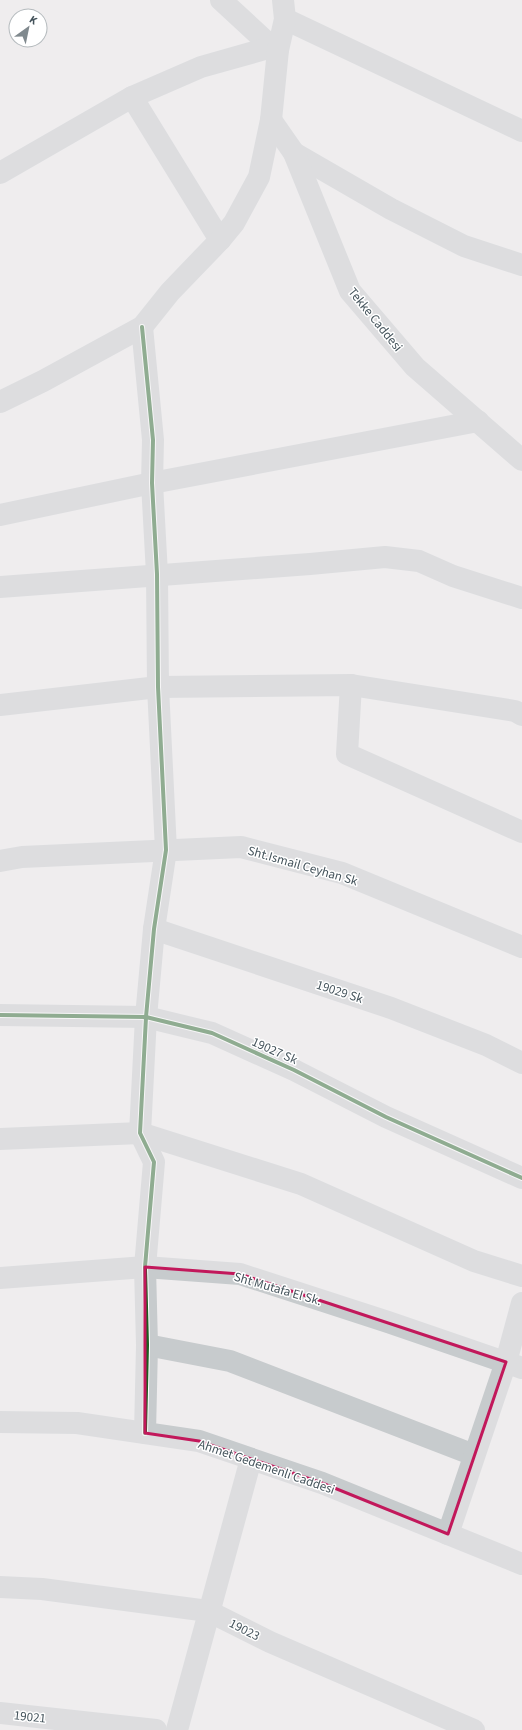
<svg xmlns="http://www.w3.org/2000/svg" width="522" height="1730" viewBox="0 0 522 1730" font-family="'Source Sans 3',sans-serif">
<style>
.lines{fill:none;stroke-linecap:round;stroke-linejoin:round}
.minor{stroke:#c7cbcd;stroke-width:22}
.tertiary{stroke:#c7cbcd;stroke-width:22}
.cycleway-casing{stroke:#fff;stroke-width:6}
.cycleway{stroke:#1b5e20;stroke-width:4}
.marked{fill:none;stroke:#c2185b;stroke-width:3;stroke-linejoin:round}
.labels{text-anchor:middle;stroke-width:3;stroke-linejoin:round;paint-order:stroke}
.street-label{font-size:13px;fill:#44535b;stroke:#fff}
</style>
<rect width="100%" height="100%" fill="#efedee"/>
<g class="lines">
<!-- minor -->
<g class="minor">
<path d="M 221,0 L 272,47 L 278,50"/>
<path d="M 285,19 L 522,131"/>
<path d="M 132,97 L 220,240"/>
<path d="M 294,153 L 391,209 L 464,246 L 522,265"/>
<path d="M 0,173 L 132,97 L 201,67 L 272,47"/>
<path d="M 142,327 L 153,440 L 152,483 L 157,574 L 158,687 L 166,850 L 154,929 L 146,1017 L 140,1133 L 154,1162 L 145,1267 L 147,1345 L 145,1433"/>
<path d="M 0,515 L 152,483 L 478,421"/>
<path d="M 0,587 L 310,564 L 385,557 L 419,561 L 453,576 L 522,598"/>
<path d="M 351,685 L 347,754 L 522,832"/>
<path d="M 0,705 L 158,687 L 351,685 L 515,711 L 522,715"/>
<path d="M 0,861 L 22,857 L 241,847 L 342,873 L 522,947"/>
<path d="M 154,929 L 391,1008 L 486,1045 L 522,1063"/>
<path d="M 0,1015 L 146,1017 L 212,1033 L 294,1070 L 386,1117 L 522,1178"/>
<path d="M 0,1139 L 140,1133 L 301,1184 L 474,1261 L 522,1276"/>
<path d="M 0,1278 L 145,1267 L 240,1274 L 388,1322 L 522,1368"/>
<path d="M 147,1345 L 230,1361 L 474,1455"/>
<path d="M 448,1534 L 506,1362 L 522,1303"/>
<path d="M 0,1587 L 42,1589 L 208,1611 L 270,1642 L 474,1730"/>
<path d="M 0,1713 L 156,1730"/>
<path d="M 177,1730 L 251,1459"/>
</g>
<!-- tertiary -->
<g class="tertiary">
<path d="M 271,120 L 294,153 L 350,291 L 415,367 L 522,460"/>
<path d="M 0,402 L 43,381 L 142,327 L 170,292 L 220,240 L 234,223 L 259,177 L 271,120 L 278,50 L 285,19 L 283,0"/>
<path d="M 0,1422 L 77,1423 L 199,1441 L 322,1483 L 522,1564"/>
</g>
<!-- cycleway casing -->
<g class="cycleway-casing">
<g id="cycleway">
<path d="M 142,327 L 153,440 L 152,483 L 157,574 L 158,687 L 166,850 L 154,929 L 146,1017 L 140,1133 L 154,1162 L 145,1267 L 147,1345 L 145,1433"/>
<path d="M 0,1015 L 146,1017 L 212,1033 L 294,1070 L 386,1117 L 522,1178"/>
</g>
</g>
<!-- cycleway -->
<use href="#cycleway" class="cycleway"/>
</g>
<!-- marked area -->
<path d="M0 0H522V1730H0ZM 145,1267 L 240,1274 L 506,1362 L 448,1534 L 322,1483 L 199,1441 L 145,1433 Z" fill="#efedee" fill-opacity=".55" fill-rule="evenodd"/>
<path class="marked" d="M 145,1267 L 240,1274 L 506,1362 L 448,1534 L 322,1483 L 199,1441 L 145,1433 Z"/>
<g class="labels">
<!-- street labels -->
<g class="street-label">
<text transform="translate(376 319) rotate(51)" y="5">Tekke Caddesi</text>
<text transform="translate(303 865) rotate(16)" y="5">Sht.Ismail Ceyhan Sk</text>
<text transform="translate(340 991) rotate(18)" y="5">19029 Sk</text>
<text transform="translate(275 1050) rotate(24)" y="5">19027 Sk</text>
<text transform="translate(278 1288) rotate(16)" y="5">Sht Mutafa El Sk.</text>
<text transform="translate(267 1466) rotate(19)" y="5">Ahmet Gedemenli Caddesi</text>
<text transform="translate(245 1629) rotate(27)" y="5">19023</text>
<text transform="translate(30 1716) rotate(6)" y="5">19021</text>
</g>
</g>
<!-- north arrow -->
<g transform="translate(28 28) rotate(33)"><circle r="19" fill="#ffffff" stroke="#b4babd"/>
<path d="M0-3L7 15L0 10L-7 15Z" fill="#80898e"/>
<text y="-6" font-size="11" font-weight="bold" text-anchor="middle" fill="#44535b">K</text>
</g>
</svg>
